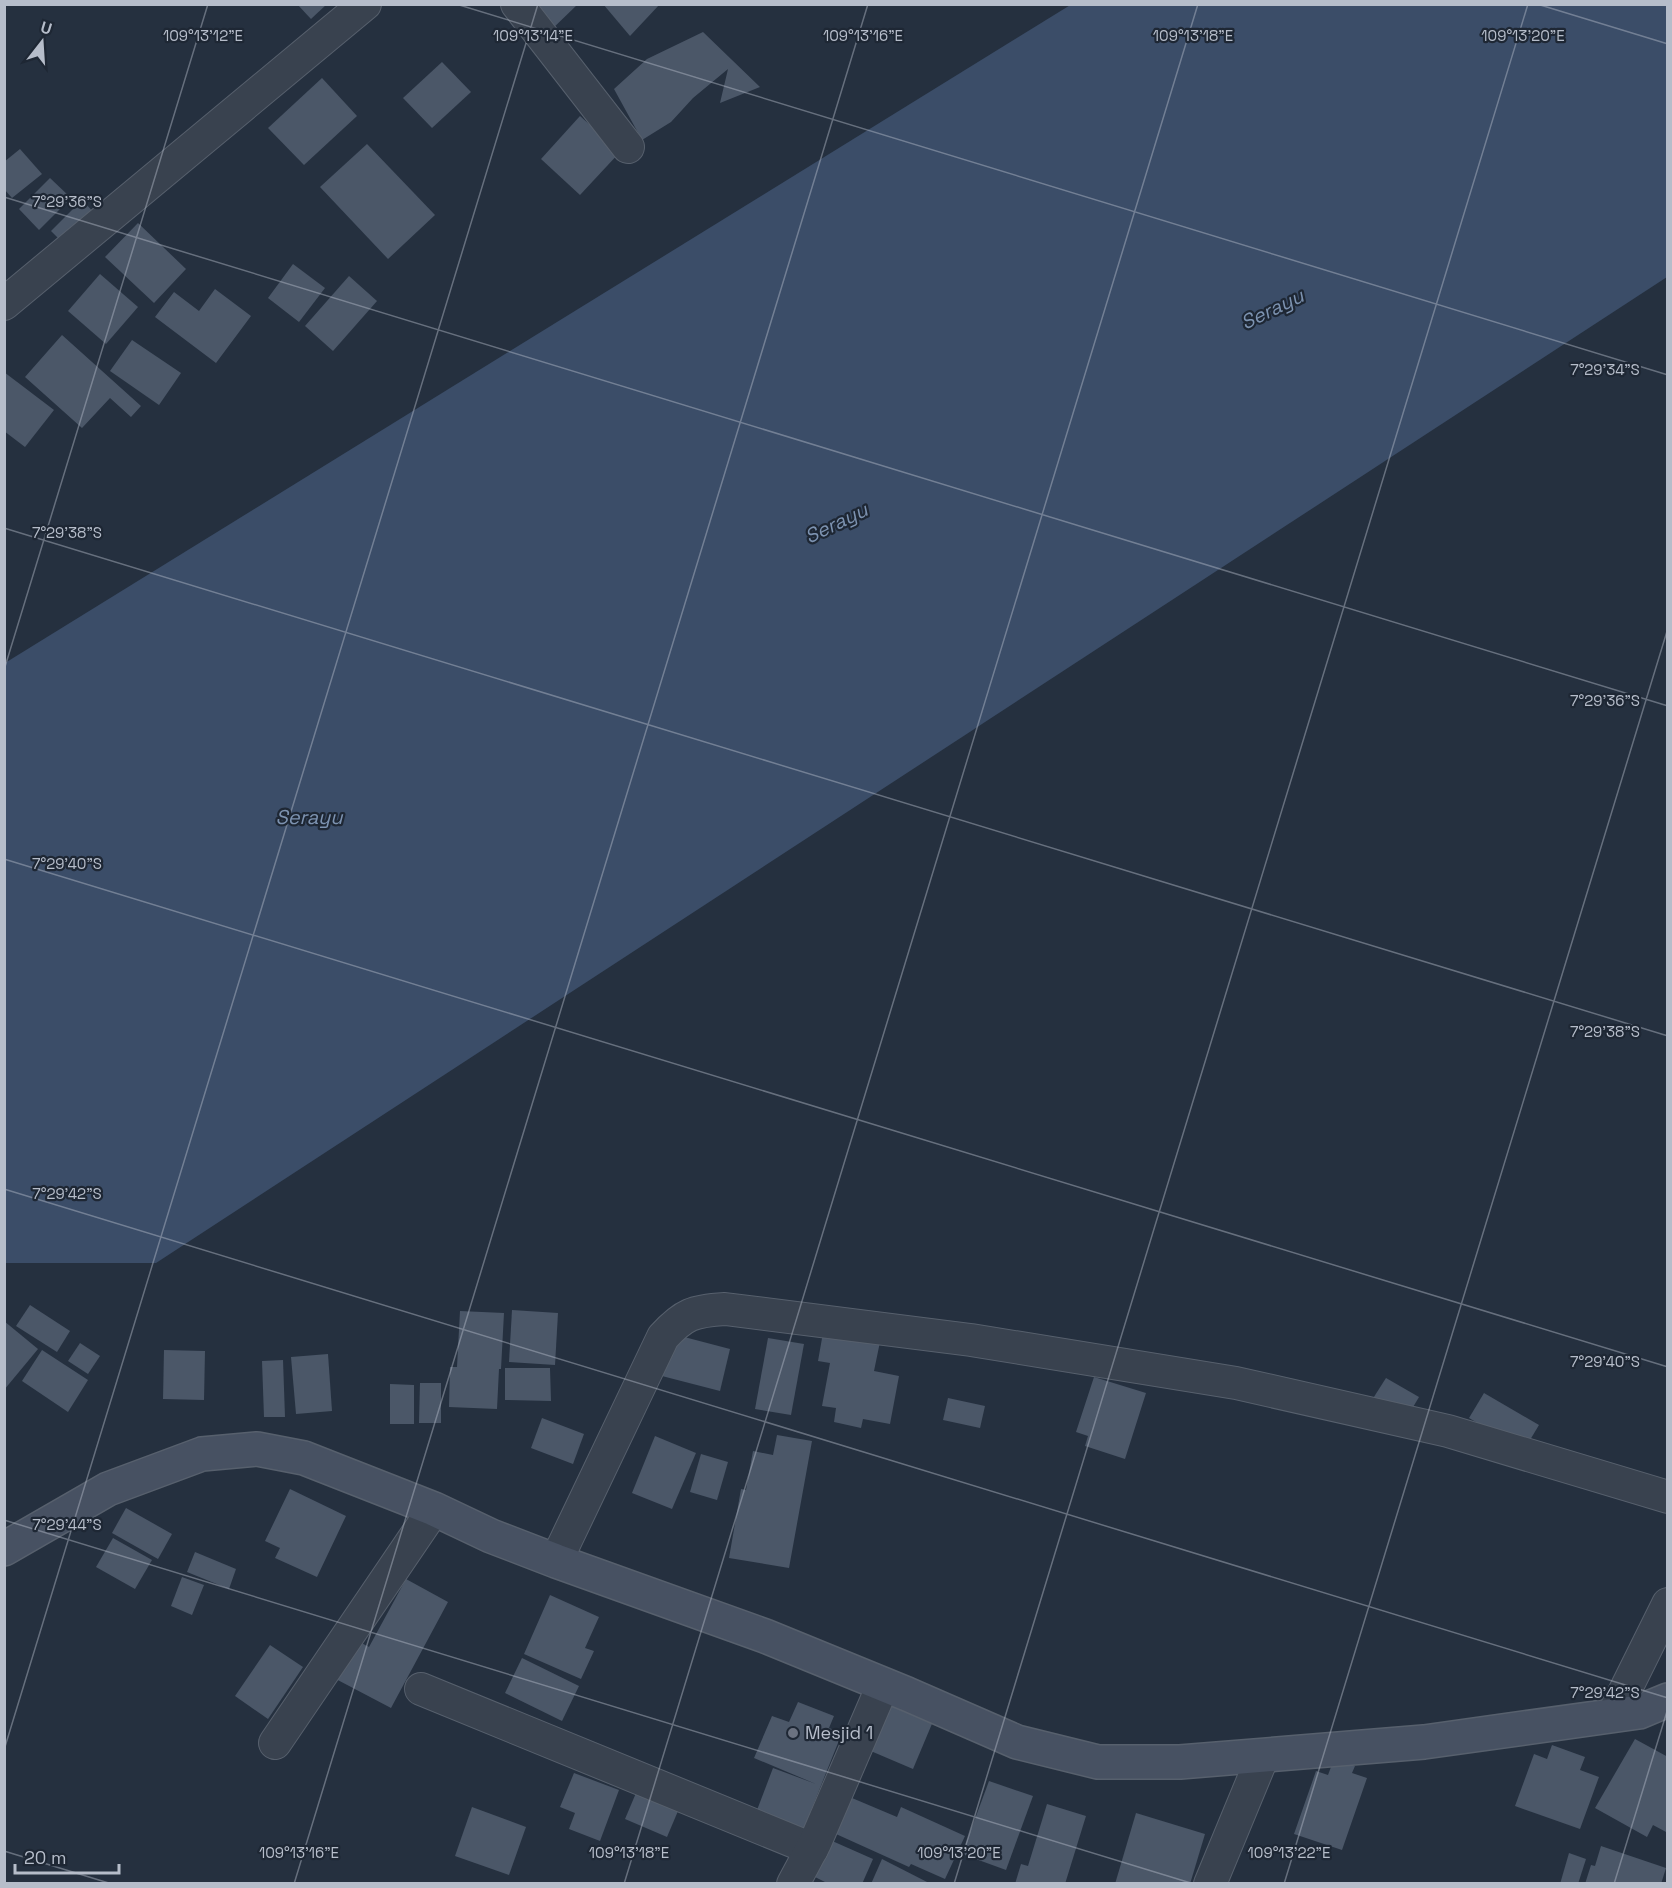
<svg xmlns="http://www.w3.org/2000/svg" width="1672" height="1888" viewBox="0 0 1672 1888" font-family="'Space Grotesk',sans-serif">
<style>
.water{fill:#3b4d68}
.building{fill:#4b5768}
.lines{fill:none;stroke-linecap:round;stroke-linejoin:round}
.minor-casing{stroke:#57606d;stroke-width:34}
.secondary-casing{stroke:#57606d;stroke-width:36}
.minor{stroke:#39424f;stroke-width:32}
.secondary{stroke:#475162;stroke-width:33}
.ticks{fill:none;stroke:#b6bdca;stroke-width:1.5;stroke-opacity:0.45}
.worship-dot{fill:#6b7280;stroke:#1e2734;stroke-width:2}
.labels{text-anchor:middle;stroke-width:4.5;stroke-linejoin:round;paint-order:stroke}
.poi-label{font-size:18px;fill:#b6bdca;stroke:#1e2734;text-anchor:start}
.water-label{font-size:20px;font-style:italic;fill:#7d93b1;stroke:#1e2734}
.ticks-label{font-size:15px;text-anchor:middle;fill:#b6bdca;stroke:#1e2734;stroke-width:4.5;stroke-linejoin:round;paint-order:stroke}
</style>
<rect width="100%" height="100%" fill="#25303f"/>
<!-- water -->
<path class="water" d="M 1072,4 L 1667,5 L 1667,277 L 156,1263 L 5,1263 L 5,663 Z"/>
<!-- building -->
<g class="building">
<path d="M 297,4 L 327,4 L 311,19 Z"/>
<path d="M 537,4 L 578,4 L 549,32 Z"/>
<path d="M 603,4 L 660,4 L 630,36 Z"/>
<path d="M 703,32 L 760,87 L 720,103 L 728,69 L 693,98 L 671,122 L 642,140 L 614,89 L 647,59 Z"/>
<path d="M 442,62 L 471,92 L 432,128 L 403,98 Z"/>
<path d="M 322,78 L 357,116 L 304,165 L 268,128 Z"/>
<path d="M 580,116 L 620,152 L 580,195 L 541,159 Z"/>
<path d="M 367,144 L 435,215 L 388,259 L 320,187 Z"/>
<path d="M 20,149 L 42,174 L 12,198 L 4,189 L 4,162 Z"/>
<path d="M 50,178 L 71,198 L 39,230 L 19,209 Z"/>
<path d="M 82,200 L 99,218 L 68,248 L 51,231 Z"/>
<path d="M 138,223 L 186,269 L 154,303 L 105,257 Z"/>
<path d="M 293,264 L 325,288 L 299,322 L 268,298 Z"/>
<path d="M 100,274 L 138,307 L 106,344 L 68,311 Z"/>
<path d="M 349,276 L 377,301 L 333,351 L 305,326 Z"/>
<path d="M 215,289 L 251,316 L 216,363 L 155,317 L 174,292 L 199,311 Z"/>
<path d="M 62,335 L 141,406 L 131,417 L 110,398 L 82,428 L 25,377 Z"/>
<path d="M 132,340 L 181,373 L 159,405 L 110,371 Z"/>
<path d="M 4,372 L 54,410 L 25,447 L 4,431 Z"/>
<path d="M 30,1305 L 70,1331 L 57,1352 L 16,1326 Z"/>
<path d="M 512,1310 L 558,1313 L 555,1365 L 509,1362 Z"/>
<path d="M 460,1311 L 504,1313 L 501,1369 L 499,1369 L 497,1409 L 449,1407 L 450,1367 L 457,1367 Z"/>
<path d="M 4,1321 L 38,1349 L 4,1390 Z"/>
<path d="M 824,1327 L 881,1337 L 874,1371 L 899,1376 L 890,1424 L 863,1419 L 861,1428 L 834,1422 L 836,1408 L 822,1406 L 830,1363 L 818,1361 Z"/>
<path d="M 669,1333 L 730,1349 L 720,1391 L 658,1375 Z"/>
<path d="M 768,1338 L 804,1344 L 791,1415 L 755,1409 Z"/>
<path d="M 80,1343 L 100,1356 L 88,1374 L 68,1361 Z"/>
<path d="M 42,1350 L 88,1380 L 68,1412 L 22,1381 Z"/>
<path d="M 164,1350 L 205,1351 L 204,1400 L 163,1399 Z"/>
<path d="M 328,1354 L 332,1411 L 296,1414 L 291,1357 Z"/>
<path d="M 283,1360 L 285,1417 L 264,1417 L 262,1361 Z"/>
<path d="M 505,1368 L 550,1368 L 551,1401 L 505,1400 Z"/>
<path d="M 1094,1377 L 1146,1393 L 1125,1459 L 1085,1446 L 1088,1436 L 1076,1432 Z"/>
<path d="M 1386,1378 L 1419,1397 L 1406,1419 L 1372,1400 Z"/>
<path d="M 420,1383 L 441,1383 L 441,1423 L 419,1423 Z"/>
<path d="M 390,1384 L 414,1385 L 414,1424 L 390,1424 Z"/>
<path d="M 1484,1393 L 1539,1425 L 1524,1450 L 1469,1418 Z"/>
<path d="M 948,1398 L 985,1406 L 980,1428 L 943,1420 Z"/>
<path d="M 542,1418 L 584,1434 L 573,1464 L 531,1448 Z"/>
<path d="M 777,1435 L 812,1441 L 789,1568 L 729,1558 L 741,1489 L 746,1490 L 753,1451 L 773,1455 Z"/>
<path d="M 655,1436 L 696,1453 L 672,1509 L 632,1493 Z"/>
<path d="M 701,1454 L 728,1462 L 717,1500 L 690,1492 Z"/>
<path d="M 290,1489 L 346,1516 L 317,1577 L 275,1558 L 280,1548 L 265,1541 Z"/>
<path d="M 126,1508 L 172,1534 L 158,1559 L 112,1533 Z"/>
<path d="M 113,1538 L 152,1560 L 135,1589 L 96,1567 Z"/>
<path d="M 195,1552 L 236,1569 L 229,1589 L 187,1572 Z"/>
<path d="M 182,1577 L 204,1585 L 192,1615 L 171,1606 Z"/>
<path d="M 406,1579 L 448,1602 L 391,1708 L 332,1677 L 354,1639 L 369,1647 Z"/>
<path d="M 550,1595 L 599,1617 L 585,1648 L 594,1651 L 581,1679 L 524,1654 Z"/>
<path d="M 270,1645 L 303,1667 L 268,1719 L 235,1696 Z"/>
<path d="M 522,1658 L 579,1686 L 562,1721 L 505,1693 Z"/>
<path d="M 886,1699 L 934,1719 L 913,1769 L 866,1749 Z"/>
<path d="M 798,1702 L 834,1716 L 829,1728 L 842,1733 L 804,1828 L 757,1810 L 773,1768 L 816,1784 L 754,1758 L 772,1716 L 789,1722 Z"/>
<path d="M 1635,1739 L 1668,1757 L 1668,1833 L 1653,1825 L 1647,1837 L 1595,1808 Z"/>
<path d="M 1552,1745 L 1585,1757 L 1580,1770 L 1599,1777 L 1580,1829 L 1515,1806 L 1534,1754 L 1547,1759 Z"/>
<path d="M 1334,1759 L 1355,1766 L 1352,1773 L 1367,1778 L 1342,1850 L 1294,1834 L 1316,1771 L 1328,1775 Z"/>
<path d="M 574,1773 L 619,1790 L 600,1841 L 569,1829 L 575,1813 L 560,1807 Z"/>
<path d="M 989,1781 L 1033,1796 L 1006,1870 L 962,1854 Z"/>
<path d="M 636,1793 L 678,1811 L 667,1837 L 625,1819 Z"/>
<path d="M 852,1798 L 897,1817 L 901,1807 L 965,1836 L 945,1879 L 911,1864 L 909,1867 L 836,1834 Z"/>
<path d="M 1047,1804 L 1086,1816 L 1065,1884 L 1015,1884 L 1021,1864 L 1028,1866 Z"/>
<path d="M 472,1807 L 526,1827 L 509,1875 L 455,1856 Z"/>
<path d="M 1136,1813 L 1205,1834 L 1190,1884 L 1115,1884 Z"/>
<path d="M 830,1840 L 873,1859 L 862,1884 L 829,1884 L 815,1877 Z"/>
<path d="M 1601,1846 L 1666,1868 L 1661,1884 L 1585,1884 L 1591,1865 L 1595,1866 Z"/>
<path d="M 1569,1853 L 1586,1859 L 1578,1884 L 1560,1884 Z"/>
<path d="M 882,1859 L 931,1884 L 871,1884 Z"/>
</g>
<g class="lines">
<!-- minor casing -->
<g class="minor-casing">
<g id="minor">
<path d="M 517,4 L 628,147"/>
<path d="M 4,304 L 365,4"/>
<path d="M 556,1561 L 663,1337 C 684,1314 693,1311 725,1309 L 971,1340 L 1236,1383 L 1448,1431 L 1668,1497"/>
<path d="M 421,1689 L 812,1849"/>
<path d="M 1613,1715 L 1668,1604"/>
<path d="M 275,1743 L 434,1509"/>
<path d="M 793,1884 L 815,1843 L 883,1685"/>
<path d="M 1210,1884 L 1263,1756"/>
</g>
</g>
<!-- secondary casing -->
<g class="secondary-casing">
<path id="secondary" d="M 4,1549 L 108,1489 L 202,1454 L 257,1449 L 304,1458 L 434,1509 L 491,1536 L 556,1561 L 765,1636 L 907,1694 L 1017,1742 L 1098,1762 L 1180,1762 L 1424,1742 L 1639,1712 L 1668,1700"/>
</g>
<!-- minor -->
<use href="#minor" class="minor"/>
<!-- secondary -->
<use href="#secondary" class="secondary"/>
</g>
<!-- ticks -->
<path class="ticks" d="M 456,4 L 1668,375M 1537,4 L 1668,44M 4,197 L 1668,706M 4,528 L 1668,1036M 4,670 L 208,4M 4,859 L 1668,1367M 4,1189 L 1668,1698M 4,1520 L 1194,1884M 4,1750 L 538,4M 4,1851 L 112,1884M 294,1884 L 868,4M 624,1884 L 1198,4M 954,1884 L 1528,4M 1284,1884 L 1668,628M 1614,1884 L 1668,1708"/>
<!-- markers -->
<circle class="worship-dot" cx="793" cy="1733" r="6"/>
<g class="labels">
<!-- poi labels -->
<g class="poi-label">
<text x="805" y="1739">Mesjid 1</text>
</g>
<!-- water labels -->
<g class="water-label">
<text transform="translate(1272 309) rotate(-26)" y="7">Serayu</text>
<text transform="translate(836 523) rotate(-26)" y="7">Serayu</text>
<text x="309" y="824">Serayu</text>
</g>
</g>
<g class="ticks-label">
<text x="203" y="41">109°13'12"E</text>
<text x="533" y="41">109°13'14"E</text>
<text x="863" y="41">109°13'16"E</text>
<text x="1193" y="41">109°13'18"E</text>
<text x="1523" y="41">109°13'20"E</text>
<text x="67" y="207">7°29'36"S</text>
<text x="1605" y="375">7°29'34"S</text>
<text x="67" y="538">7°29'38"S</text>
<text x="1605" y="706">7°29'36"S</text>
<text x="67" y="869">7°29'40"S</text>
<text x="1605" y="1037">7°29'38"S</text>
<text x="67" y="1199">7°29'42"S</text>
<text x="1605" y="1367">7°29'40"S</text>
<text x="67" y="1530">7°29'44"S</text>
<text x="1605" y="1698">7°29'42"S</text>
<text x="299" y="1858">109°13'16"E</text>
<text x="629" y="1858">109°13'18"E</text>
<text x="959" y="1858">109°13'20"E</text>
<text x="1289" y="1858">109°13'22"E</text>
</g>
<!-- border -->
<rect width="1672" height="1888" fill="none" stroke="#b6bdca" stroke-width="12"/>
<!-- north arrow -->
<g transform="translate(42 42) rotate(17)" stroke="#1e2734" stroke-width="4.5" paint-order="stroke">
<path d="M0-4.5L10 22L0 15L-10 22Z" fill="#b6bdca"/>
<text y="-9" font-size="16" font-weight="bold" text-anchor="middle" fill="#b6bdca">U</text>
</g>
<!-- scale -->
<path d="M15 1864v9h104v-9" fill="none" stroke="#b6bdca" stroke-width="3"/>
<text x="24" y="1864" font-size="18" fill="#b6bdca" stroke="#1e2734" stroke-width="4.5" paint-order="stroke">20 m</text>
</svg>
